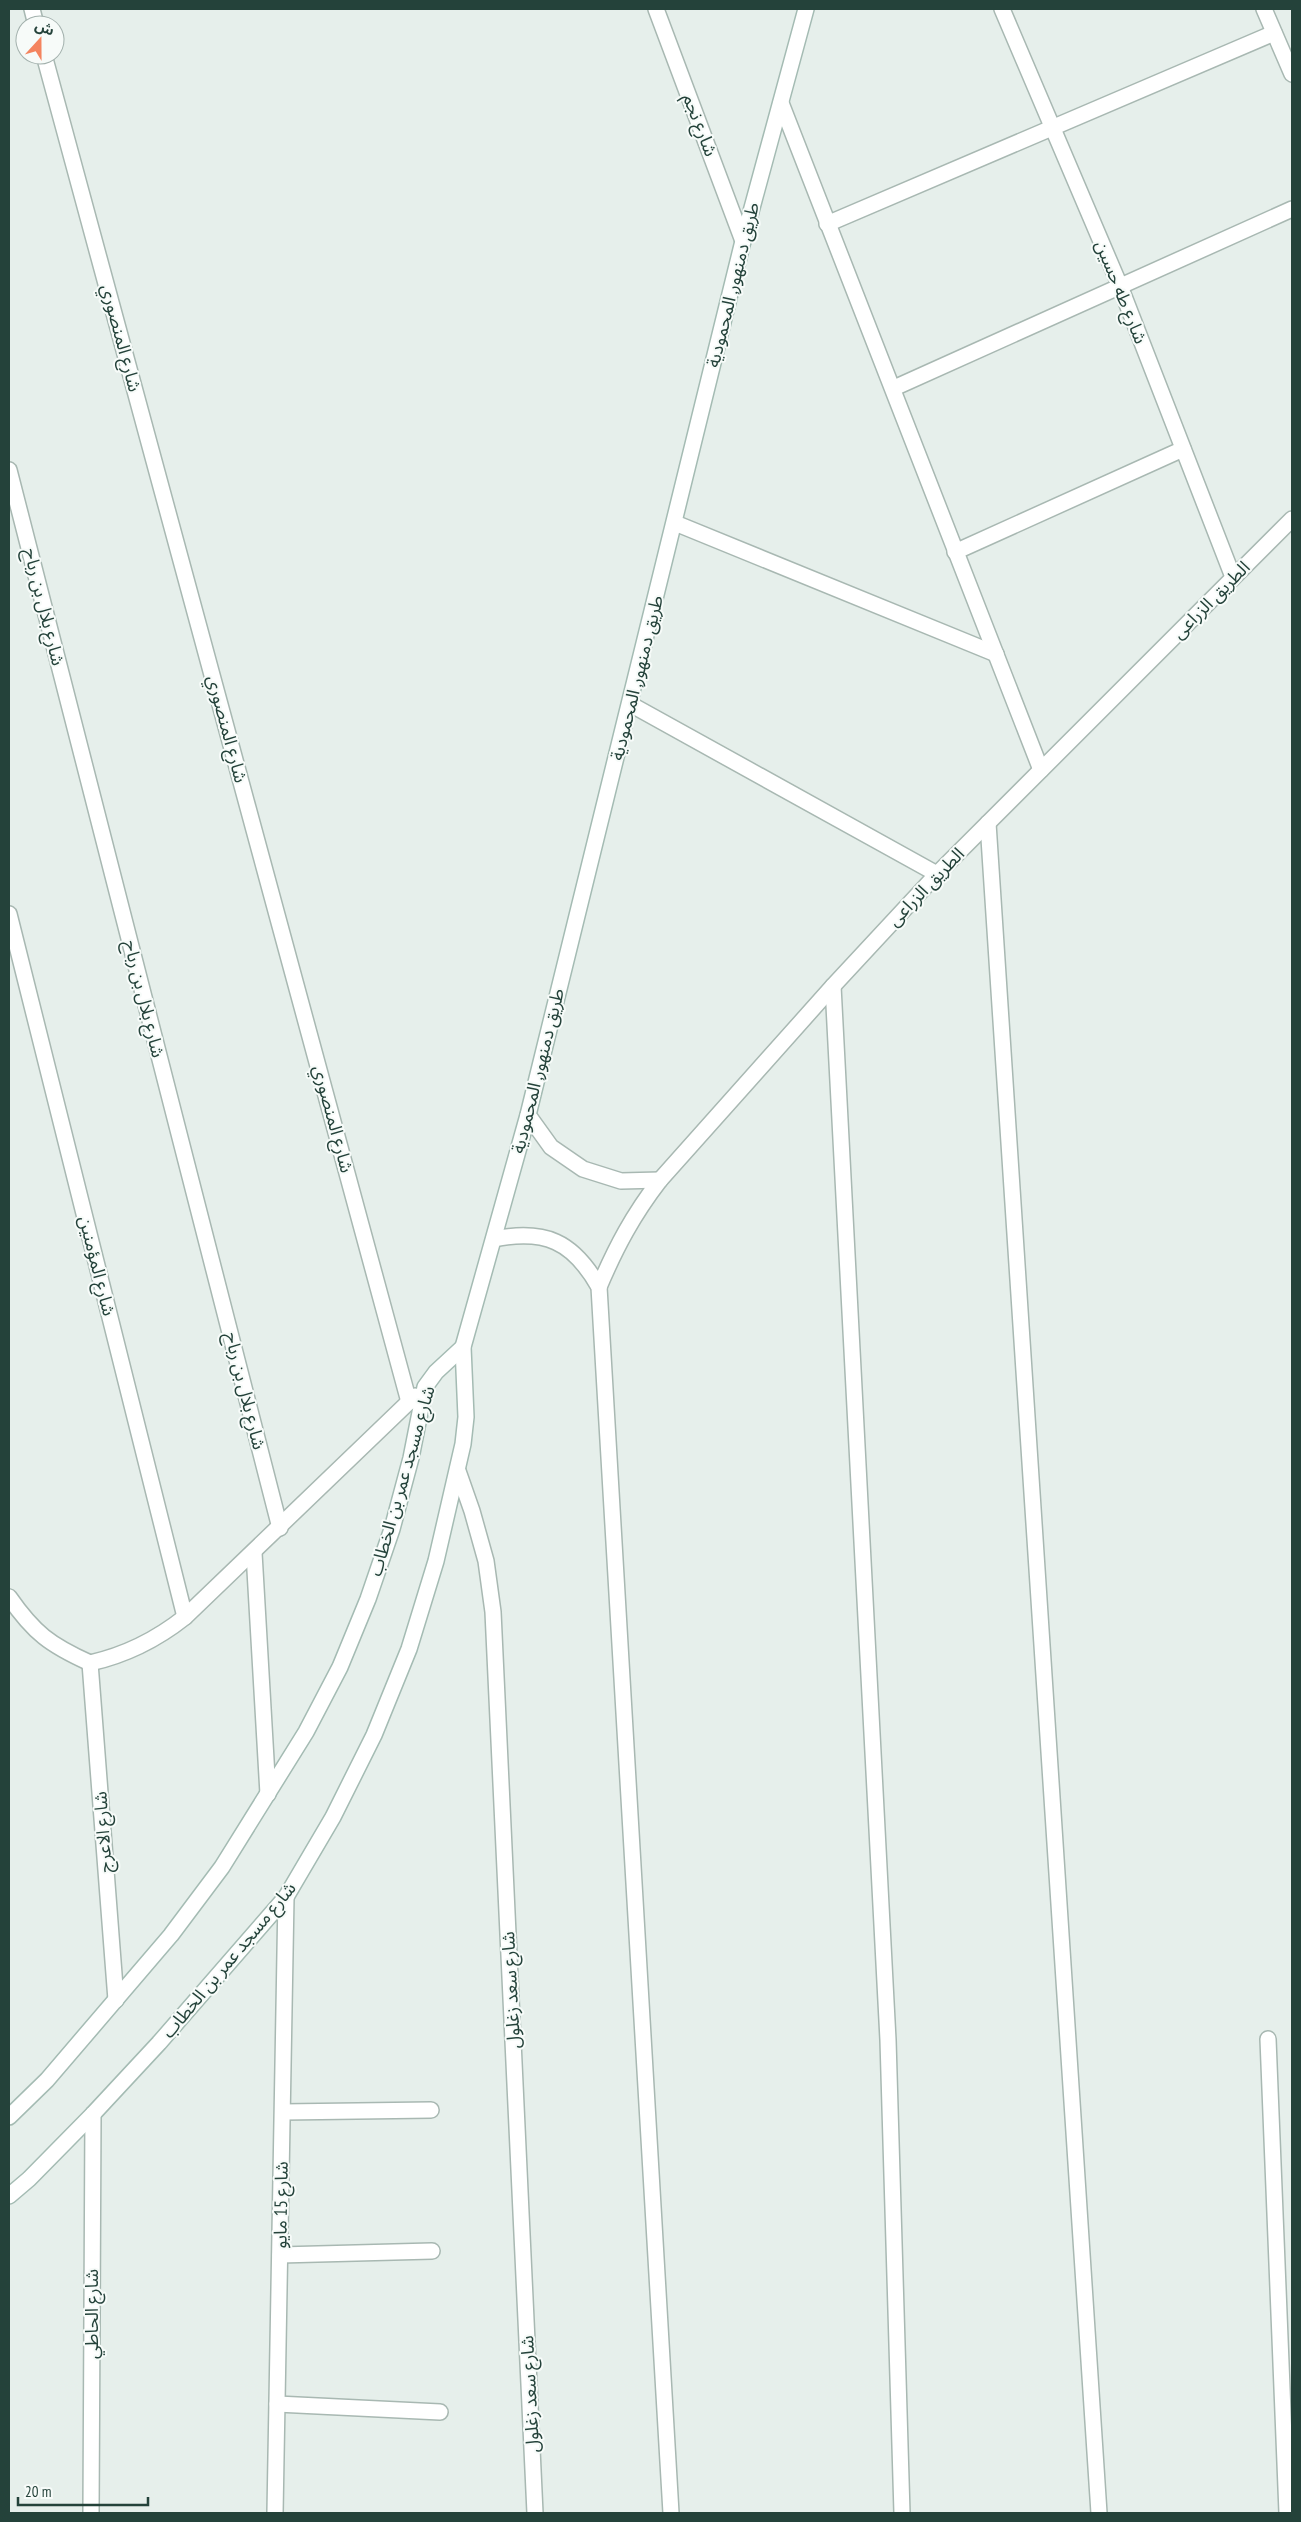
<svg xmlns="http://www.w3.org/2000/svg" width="1301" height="2522" viewBox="0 0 1301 2522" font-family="'PT Sans Narrow','Noto Sans Arabic',sans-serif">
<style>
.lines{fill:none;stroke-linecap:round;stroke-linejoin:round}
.minor-casing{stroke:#a8b8b2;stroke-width:18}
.secondary-casing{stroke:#a4bbb3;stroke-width:18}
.minor{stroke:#fff;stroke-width:15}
.secondary{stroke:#fff;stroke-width:15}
.labels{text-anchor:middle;stroke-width:4;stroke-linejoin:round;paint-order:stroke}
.street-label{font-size:18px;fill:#24423a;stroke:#f7fbf9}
</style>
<rect width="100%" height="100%" fill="#e6efeb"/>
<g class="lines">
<!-- minor casing -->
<g class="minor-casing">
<g id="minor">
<path d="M 32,9 L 36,25"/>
<path d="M 656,9 L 743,241"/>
<path d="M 1002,9 L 1120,286 L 1233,577"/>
<path d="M 1264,9 L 1292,74"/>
<path d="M 44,55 L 409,1402"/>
<path d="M 781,103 L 1041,770"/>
<path d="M 827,224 L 1274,33"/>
<path d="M 894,388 L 1292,209"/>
<path d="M 9,470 L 280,1528"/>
<path d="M 675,523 L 996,654"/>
<path d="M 955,552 L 1183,449"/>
<path d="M 630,704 L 937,874"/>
<path d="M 988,823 L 1099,2513"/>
<path d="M 9,914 L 185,1617"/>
<path d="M 833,986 L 888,2040 L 902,2513"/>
<path d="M 528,1115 L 551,1147 L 583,1169 L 621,1181 L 660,1180"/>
<path d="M 494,1239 C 545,1229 573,1241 599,1287 L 671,2513"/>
<path d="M 599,1287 C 616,1247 633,1215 660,1180 L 833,986 L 937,874 L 1292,519"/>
<path d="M 458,1471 L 472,1511 L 486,1561 L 493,1612 L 535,2513"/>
<path d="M 254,1553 L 268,1794"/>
<path d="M 9,1597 C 34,1633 50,1645 90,1663"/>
<path d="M 90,1663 C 126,1655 156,1640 185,1617 L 415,1396"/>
<path d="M 90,1663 L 116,2000"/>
<path d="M 1268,2039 L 1287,2513"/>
<path d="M 283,2112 L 431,2110"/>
<path d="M 280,2255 L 432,2251"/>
<path d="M 277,2404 L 440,2412"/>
<path d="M 91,2513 L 93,2114"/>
<path d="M 275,2513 L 286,1897"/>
</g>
</g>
<!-- secondary casing -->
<g class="secondary-casing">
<g id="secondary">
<path d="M 9,2117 L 47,2080 L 171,1935 L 222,1867 L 306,1732 L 340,1667 L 368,1599 L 392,1529 L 411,1458 L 425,1387 L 436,1372 L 463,1347"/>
<path d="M 9,2196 L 29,2179 L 93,2114 L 159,2043 L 286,1897 L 333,1817 L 374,1735 L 409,1649 L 436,1561 L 463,1444 L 466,1417 L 463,1347 L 528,1115 L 743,241 L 806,9"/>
</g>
</g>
<!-- minor -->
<use href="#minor" class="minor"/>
<!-- secondary -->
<use href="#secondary" class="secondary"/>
</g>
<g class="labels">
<!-- street labels -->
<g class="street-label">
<text transform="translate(700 125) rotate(69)" y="6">شارع نجم</text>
<text transform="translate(733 285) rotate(-76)" y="6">طريق دمنهور, المحمودية</text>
<text transform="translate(1121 292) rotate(68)" y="6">شارع طه حسين</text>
<text transform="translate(121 338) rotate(75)" y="6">شارع المنصوري</text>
<text transform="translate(1211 600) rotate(-45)" y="6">الطريق الزراعى</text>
<text transform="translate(44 607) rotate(76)" y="6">شارع بلال بن رباح</text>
<text transform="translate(637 678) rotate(-76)" y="6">طريق دمنهور, المحمودية</text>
<text transform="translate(227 729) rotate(75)" y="6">شارع المنصوري</text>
<text transform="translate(926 887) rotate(-46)" y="6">الطريق الزراعى</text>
<text transform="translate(144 999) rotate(76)" y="6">شارع بلال بن رباح</text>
<text transform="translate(538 1071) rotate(-76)" y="6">طريق دمنهور, المحمودية</text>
<text transform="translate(333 1119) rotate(75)" y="6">شارع المنصوري</text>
<text transform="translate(97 1266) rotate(76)" y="6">شارع المؤمنين</text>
<text transform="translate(245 1391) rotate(76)" y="6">شارع بلال بن رباح</text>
<text transform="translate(402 1481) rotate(-74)" y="6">شارع مسجد عمر بن الخطاب</text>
<text transform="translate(103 1832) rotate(-94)" y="6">شارع الاعرج</text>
<text transform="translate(229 1960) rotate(-50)" y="6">شارع مسجد عمر بن الخطاب</text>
<text transform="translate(511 1990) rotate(-93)" y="6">شارع سعد زغلول</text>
<text transform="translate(281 2205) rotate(-89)" y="6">شارع 15 مايو</text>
<text transform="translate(92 2314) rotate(-90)" y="6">شارع الحاطي</text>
<text transform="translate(530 2394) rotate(-93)" y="6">شارع سعد زغلول</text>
</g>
</g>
<!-- border -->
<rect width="1301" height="2522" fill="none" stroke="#24423a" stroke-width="20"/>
<!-- north arrow -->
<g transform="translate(40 40) rotate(21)"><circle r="24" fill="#f7fbf9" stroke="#a3b1ad"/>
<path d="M0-4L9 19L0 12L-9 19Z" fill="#f4845f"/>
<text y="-8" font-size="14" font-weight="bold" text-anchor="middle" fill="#24423a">ش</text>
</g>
<!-- scale -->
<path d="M18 2497v8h130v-8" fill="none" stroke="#24423a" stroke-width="2.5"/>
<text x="25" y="2497" font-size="15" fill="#24423a" stroke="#f7fbf9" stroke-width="4" paint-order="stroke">20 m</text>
</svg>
